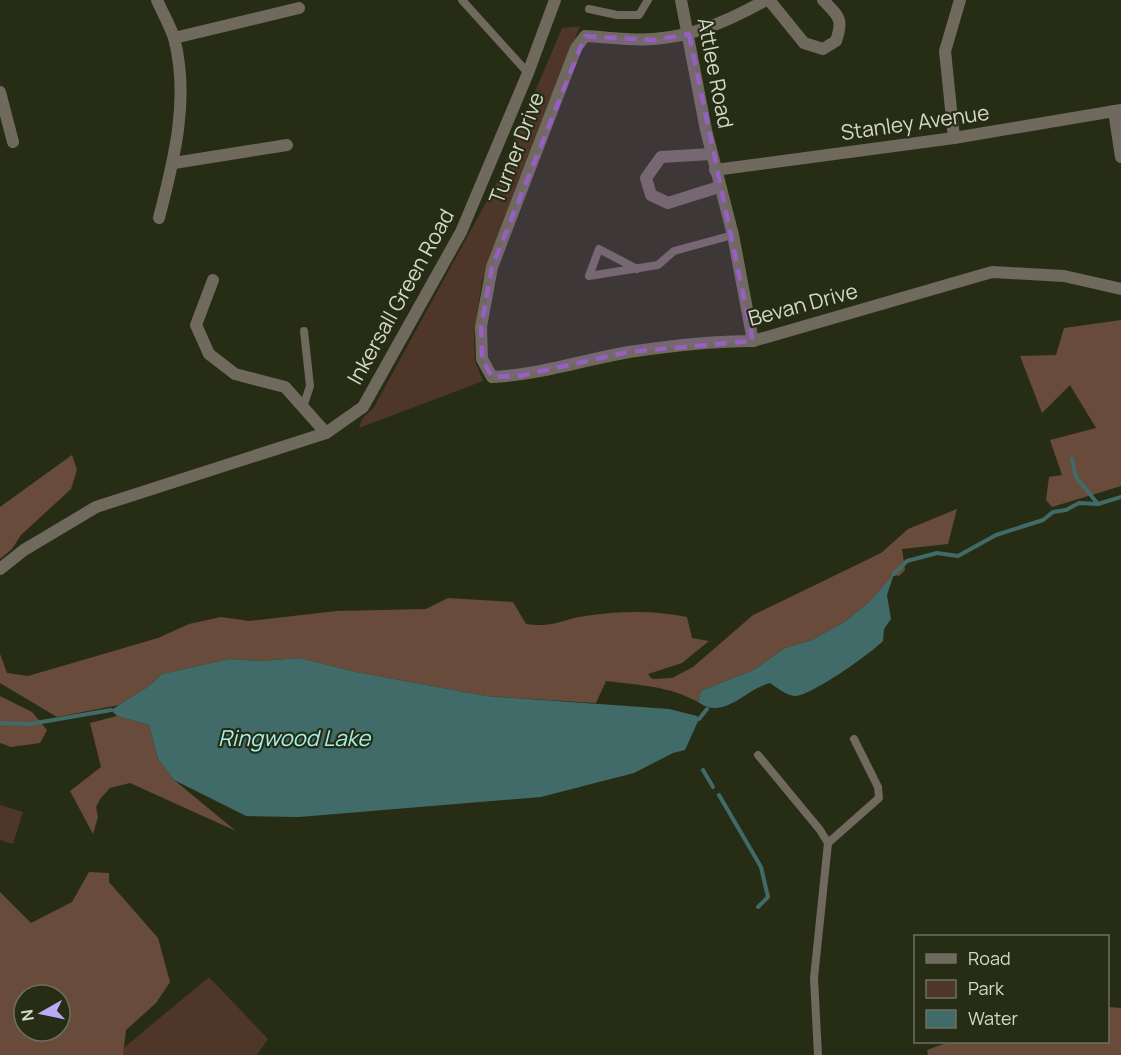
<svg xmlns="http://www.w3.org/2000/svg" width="1121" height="1055" viewBox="0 0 1121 1055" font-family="Manrope,sans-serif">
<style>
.green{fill:#4e3628}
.forest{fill:#684b3b;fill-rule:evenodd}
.water{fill:#416b68}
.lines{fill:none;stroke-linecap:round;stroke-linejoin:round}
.stream{stroke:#416b68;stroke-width:4}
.service{stroke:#6f695e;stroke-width:8}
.minor{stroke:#6f695e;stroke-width:12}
.tertiary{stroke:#6f695e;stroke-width:12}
.marked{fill:#9660c2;fill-opacity:0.2;stroke:#9660c2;stroke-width:4.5;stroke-dasharray:12 8;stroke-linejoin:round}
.labels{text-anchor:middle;stroke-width:4.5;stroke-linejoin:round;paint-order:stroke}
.street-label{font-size:21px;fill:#d4d8ca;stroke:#272d15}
.water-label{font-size:22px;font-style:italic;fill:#a4f1ec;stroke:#272d15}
</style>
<rect width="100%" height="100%" fill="#272d15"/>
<!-- green -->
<g class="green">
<path d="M 580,26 L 482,281 L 474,338 L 475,361 L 483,381 L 359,428 L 362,419 L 374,407 L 495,186 L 562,28 Z"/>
<path d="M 0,805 L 23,812 L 13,844 L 0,840 Z"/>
<path d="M 209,977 L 268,1039 L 257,1055 L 115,1055 Z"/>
</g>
<!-- forest -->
<g class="forest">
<path d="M 1121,320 L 1121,486 L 1052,507 L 1046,500 L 1049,477 L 1062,475 L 1050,440 L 1096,428 L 1070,385 L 1042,413 L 1020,356 L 1056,355 L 1064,328 Z"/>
<path d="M 72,455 L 77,470 L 71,489 L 21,535 L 12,549 L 0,559 L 0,507 Z"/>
<path d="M 957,509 L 948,544 L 902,549 L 905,570 L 899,576 L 894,575 L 870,601 L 846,621 L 812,640 L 785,648 L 755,669 L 701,691 L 698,702 C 669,686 639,685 606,681 L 596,703 L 486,696 L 356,672 L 300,658 L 259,661 L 229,659 L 162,674 L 149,686 L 119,705 L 57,717 L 0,683 L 0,654 L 7,673 L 28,676 L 158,638 L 189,624 L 221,617 L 249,621 L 336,611 L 426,609 L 448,598 L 513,602 L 526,624 C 554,628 560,620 585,616 C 620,611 653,610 687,617 L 692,638 L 709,641 L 682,663 L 648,674 L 652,679 L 672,678 L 693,667 L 753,615 L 881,553 L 908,529 Z"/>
<path d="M 0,696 L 32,712 L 47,730 L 40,743 L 11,747 L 0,743 Z"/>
<path d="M 117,716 L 149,725 L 158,759 L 174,780 L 236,831 L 130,783 L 110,788 L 100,799 L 96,807 L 98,817 L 93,834 L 70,791 L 101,767 L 90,723 Z"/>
<path d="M 89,872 L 109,873 L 109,882 L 158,938 L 170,982 L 156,1003 L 126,1030 L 123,1055 L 0,1055 L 0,892 L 31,923 L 72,902 ZM 24,995 L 60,995 L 60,1031 L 24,1031 Z"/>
<path d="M 1108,1007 L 1121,1008 L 1121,1055 L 928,1055 L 927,1050 L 949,1042 L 1108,1042 Z"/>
</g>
<!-- water -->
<g class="water">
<path d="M 894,574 L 887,595 L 891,619 L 884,629 L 883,641 C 870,654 811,696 795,696 C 787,696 776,687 770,683 C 744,690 724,721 698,702 L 701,691 L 755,669 L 785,648 L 812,640 L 846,621 L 870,601 Z"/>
<path d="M 300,658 L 356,672 L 486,696 L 669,709 L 697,716 L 699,719 L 685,750 L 673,753 L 634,773 L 541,797 L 299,817 L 246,816 L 174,780 L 158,759 L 149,725 L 117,716 L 111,710 L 149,686 L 162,674 L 229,659 L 259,661 Z"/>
</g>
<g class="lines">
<!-- stream -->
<g class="stream">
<path d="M 1072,459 L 1076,477 L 1098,504"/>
<path d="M 894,574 L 907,561 L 937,553 L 958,556 L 996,535 L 1043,520 L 1053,512 L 1066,510 L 1079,503 L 1098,504 L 1121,497"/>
<path d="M 699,719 L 707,709"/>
<path d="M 0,723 L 30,724 L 111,710"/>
<path d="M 703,770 L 713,787"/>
<path d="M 719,795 L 761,867 L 768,897 L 758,907"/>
</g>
<!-- service -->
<g class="service">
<path d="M 462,0 L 528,73"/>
<path d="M 589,9 L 617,15 L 639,15 L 648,0"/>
<path d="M 637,269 L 599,249 L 589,276 L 658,265 L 674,251 L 733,235"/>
<path d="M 303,407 L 310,386 L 304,331"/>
<path d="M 758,755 L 820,830 L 828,843 L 814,978 L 818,1055"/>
<path d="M 828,843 L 879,798 L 878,787 L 854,739"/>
</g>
<!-- minor -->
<g class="minor">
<path d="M 157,0 C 162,12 170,25 174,38 C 190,98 174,160 159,218"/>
<path d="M 681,0 L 706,130 L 733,235 L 753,341"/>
<path d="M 766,0 C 730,20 695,36 654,39 C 632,41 607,37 585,36 L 576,48 L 492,267 L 481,327 L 482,359 L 492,377 C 539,375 583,360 629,352 C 669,346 712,341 753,341 L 992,272 L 1064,276 L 1121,289"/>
<path d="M 769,0 L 804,43 L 823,49 L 836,41 C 844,18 838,16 823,0"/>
<path d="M 174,38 L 299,8"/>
<path d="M 0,92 L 13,142"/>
<path d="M 1114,111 L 1121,157"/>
<path d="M 954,138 L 945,51 L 960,0"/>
<path d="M 711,154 L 661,157 L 646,178 L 651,195 L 668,203 L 719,187"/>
<path d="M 174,163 L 287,145"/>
<path d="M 715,170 L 954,138 L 1121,110"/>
<path d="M 213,280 L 196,325 L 209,354 L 235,374 L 285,387 L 326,433"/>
</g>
<!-- tertiary -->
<path class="tertiary" d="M 0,569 L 24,550 L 96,507 L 326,433 L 363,407 L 461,232 L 528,73 L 555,0"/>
</g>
<!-- marked area -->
<path class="marked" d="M 689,34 L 753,341 L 628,352 L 520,376 L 492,377 L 482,359 L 481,327 L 492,267 L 585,36 L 653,40 Z"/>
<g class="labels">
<!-- street labels -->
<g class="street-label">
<text transform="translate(715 73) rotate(79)" y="7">Attlee Road</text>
<text transform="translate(915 123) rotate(-8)" y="7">Stanley Avenue</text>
<text transform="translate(517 148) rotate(-69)" y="7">Turner Drive</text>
<text transform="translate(401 297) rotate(-61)" y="7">Inkersall Green Road</text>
<text transform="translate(803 305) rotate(-15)" y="7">Bevan Drive</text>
</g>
<!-- water labels -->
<g class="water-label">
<text x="294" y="746">Ringwood Lake</text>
</g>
</g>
<!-- legend -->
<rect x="914" y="935" width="195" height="108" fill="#272d15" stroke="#6c715d" stroke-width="1.5"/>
<rect x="926" y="954" width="30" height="9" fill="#6f695e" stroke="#6c715d" stroke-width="1.5"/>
<text x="968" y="965" font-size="18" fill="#d4d8ca">Road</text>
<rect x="926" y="980" width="30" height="18" fill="#4e3628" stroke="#6c715d" stroke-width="1.5"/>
<text x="968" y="995" font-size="18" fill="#d4d8ca">Park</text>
<rect x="926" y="1010" width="30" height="18" fill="#416b68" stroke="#6c715d" stroke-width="1.5"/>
<text x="968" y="1025" font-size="18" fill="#d4d8ca">Water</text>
<!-- north arrow -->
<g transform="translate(42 1013) rotate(261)"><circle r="28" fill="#272d15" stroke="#6c715d" stroke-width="1.5"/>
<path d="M0-4.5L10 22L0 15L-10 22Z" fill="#bcaaf5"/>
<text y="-9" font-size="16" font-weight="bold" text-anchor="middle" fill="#d4d8ca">N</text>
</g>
</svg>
